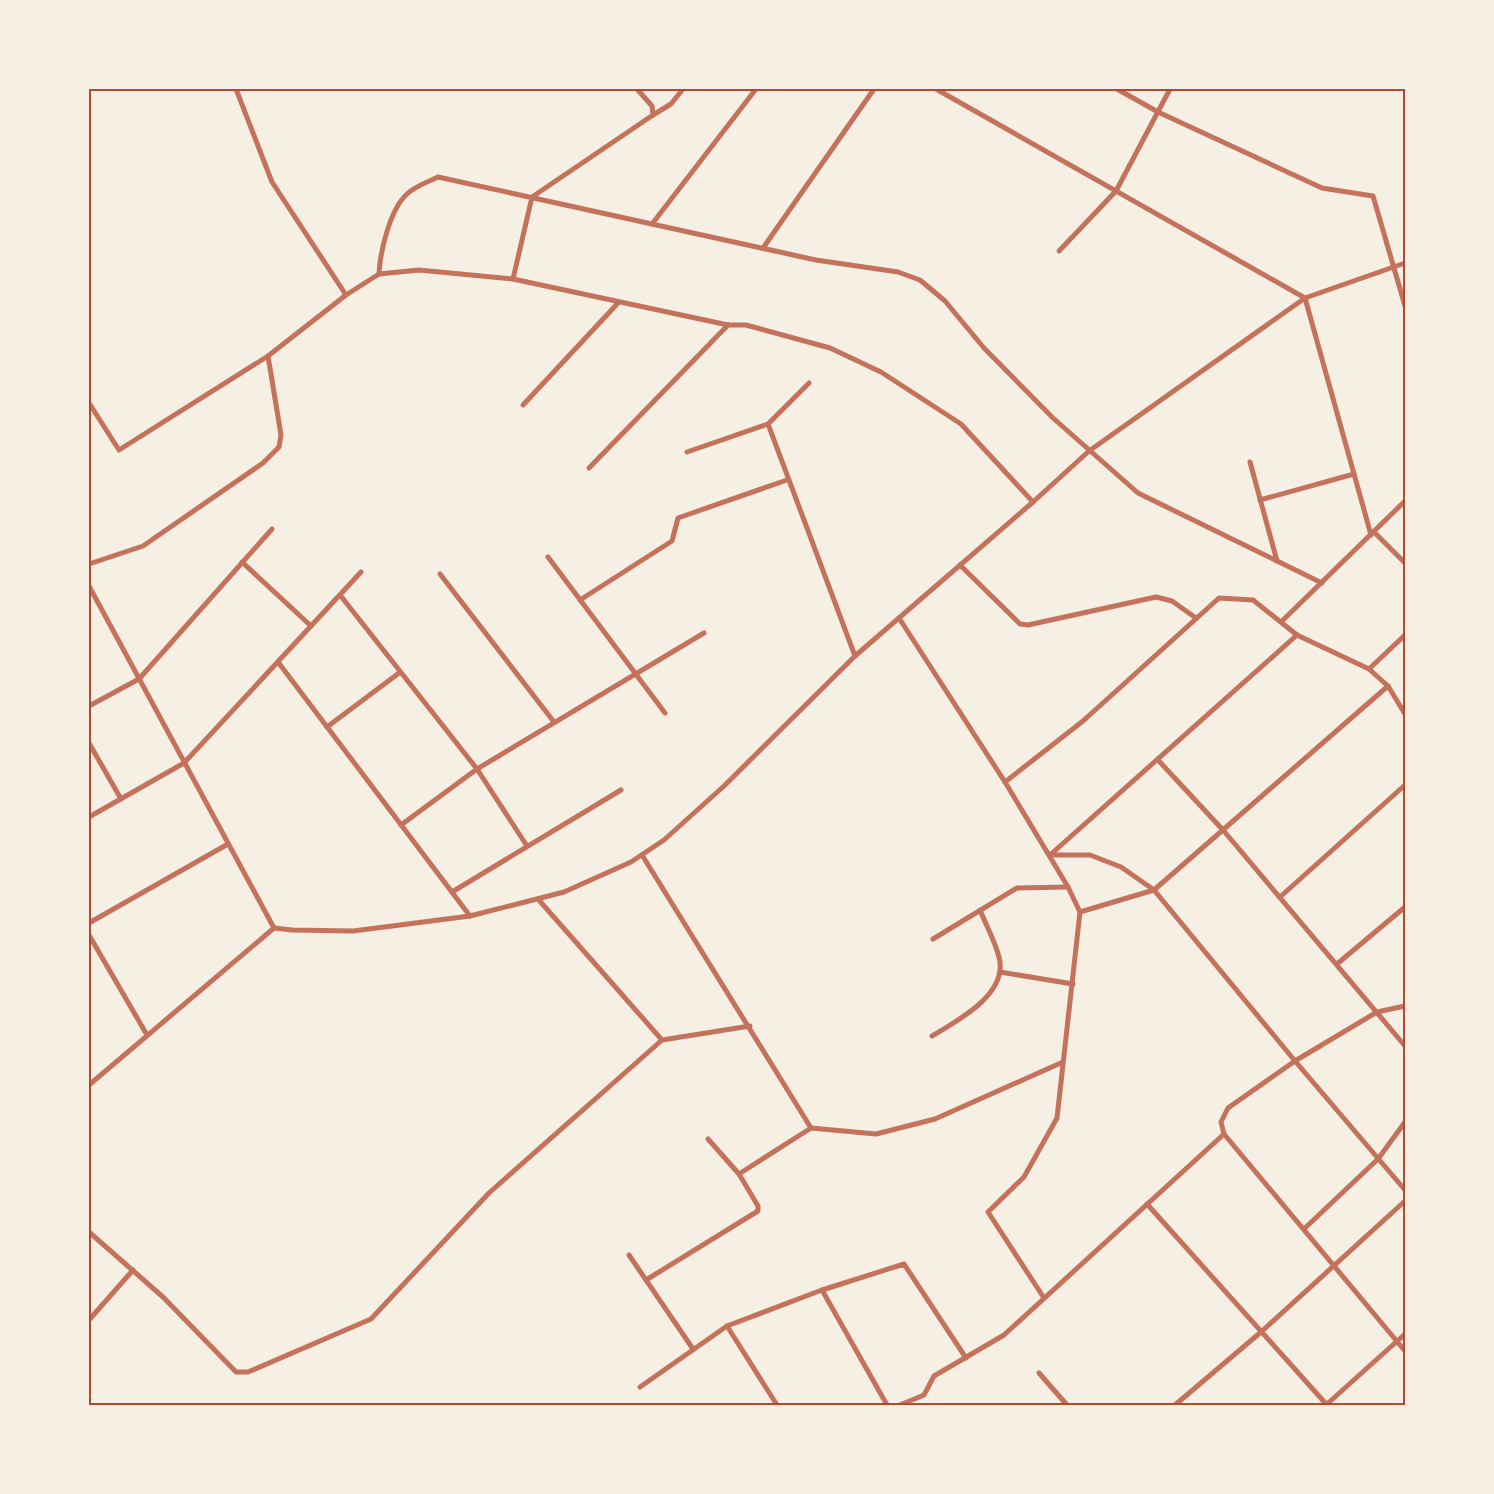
<svg xmlns="http://www.w3.org/2000/svg" width="1494" height="1494" viewBox="0 0 1494 1494" font-family="Mulish,sans-serif">
<style>
.lines{fill:none;stroke-linecap:round;stroke-linejoin:round}
.minor{stroke:#c5725c;stroke-width:5}
.neatline{fill:none;stroke:#b5482f;stroke-width:2}
</style>
<rect width="100%" height="100%" fill="#f6efe4"/>
<g class="lines">
<!-- minor -->
<g class="minor">
<path d="M 236,89 L 272,182 L 346,295"/>
<path d="M 936,89 L 1305,298 L 1371,535"/>
<path d="M 1117,89 L 1158,112 L 1322,188 L 1373,196 L 1405,306"/>
<path d="M 653,115 L 671,104 L 683,89"/>
<path d="M 652,224 L 756,89"/>
<path d="M 763,248 L 874,89"/>
<path d="M 1059,251 L 1116,191 L 1170,89"/>
<path d="M 379,274 C 380,252 390,209 407,194 C 415,186 428,182 438,177 L 816,260 L 898,272 L 920,280 L 945,301 L 984,348 L 1053,418 L 1138,493 L 1322,583"/>
<path d="M 513,279 L 532,197 L 653,115 L 652,106 L 637,89"/>
<path d="M 89,403 L 119,450 L 268,356 L 346,295 L 379,274 L 419,270 L 513,279 L 728,325 L 746,325 L 830,348 L 881,372 L 961,424 L 1033,502"/>
<path d="M 523,405 L 618,303"/>
<path d="M 768,424 L 855,656"/>
<path d="M 687,452 L 768,424 L 809,383"/>
<path d="M 1250,462 L 1277,561"/>
<path d="M 589,468 L 728,325"/>
<path d="M 1260,500 L 1354,474"/>
<path d="M 1374,532 L 1405,563"/>
<path d="M 548,557 L 665,713"/>
<path d="M 242,562 L 311,626"/>
<path d="M 89,564 L 143,546 L 263,463 L 279,447 L 281,435 L 268,356"/>
<path d="M 960,565 L 1020,624 L 1028,625 L 1156,597 L 1172,601 L 1196,618"/>
<path d="M 440,574 L 554,722"/>
<path d="M 89,586 L 274,928"/>
<path d="M 340,595 L 477,769 L 527,846"/>
<path d="M 580,600 L 672,541 L 678,518 L 787,480"/>
<path d="M 899,618 L 1005,782 L 1068,887 L 1080,912 L 1057,1118 L 1024,1177 L 988,1212 L 1044,1298"/>
<path d="M 1281,622 L 1405,501"/>
<path d="M 1297,635 L 1050,855 L 1090,855 L 1121,867 L 1154,890 L 1295,1061 L 1405,1190"/>
<path d="M 278,662 L 470,916"/>
<path d="M 1369,669 L 1405,635"/>
<path d="M 89,706 L 139,679 L 272,529"/>
<path d="M 327,727 L 399,673"/>
<path d="M 89,743 L 121,799"/>
<path d="M 1158,760 L 1223,830 L 1405,1046"/>
<path d="M 1005,782 L 1083,721 L 1219,598 L 1253,600 L 1297,635 L 1369,669 L 1388,686 L 1405,714"/>
<path d="M 89,817 L 184,763 L 361,572"/>
<path d="M 401,825 L 477,769 L 704,633"/>
<path d="M 642,855 L 811,1128"/>
<path d="M 452,892 L 621,790"/>
<path d="M 1280,897 L 1405,785"/>
<path d="M 538,899 L 662,1040"/>
<path d="M 1080,912 L 1154,890 L 1388,686"/>
<path d="M 89,923 L 228,844"/>
<path d="M 89,935 L 147,1035"/>
<path d="M 933,939 L 1017,888 L 1068,887"/>
<path d="M 1337,964 L 1405,907"/>
<path d="M 1000,972 L 1073,984"/>
<path d="M 1405,1006 L 1377,1012 L 1295,1061 L 1228,1108 L 1221,1122 L 1224,1134 L 1405,1351"/>
<path d="M 932,1036 C 957,1021 1009,994 999,957 C 995,941 986,925 980,910"/>
<path d="M 89,1085 L 274,928 L 292,930 L 353,931 L 470,916 L 564,892 L 631,862 L 664,840 L 724,786 L 855,656 L 1033,502 L 1089,451 L 1305,298 L 1405,263"/>
<path d="M 739,1174 L 811,1128 L 876,1134 L 935,1119 L 1063,1062"/>
<path d="M 1147,1204 L 1327,1405"/>
<path d="M 1304,1229 L 1378,1159 L 1405,1122"/>
<path d="M 89,1232 L 163,1297 L 236,1372 L 248,1372 L 371,1319 L 489,1193 L 662,1040 L 750,1026"/>
<path d="M 629,1255 L 693,1349"/>
<path d="M 646,1280 L 758,1211 L 758,1206 L 739,1174 L 708,1139"/>
<path d="M 822,1290 L 887,1405"/>
<path d="M 89,1320 L 133,1270"/>
<path d="M 727,1326 L 777,1405"/>
<path d="M 1039,1373 L 1067,1405"/>
<path d="M 640,1387 L 727,1326 L 822,1290 L 904,1264 L 966,1358"/>
<path d="M 900,1405 L 924,1395 L 934,1376 L 1004,1335 L 1224,1134"/>
<path d="M 1175,1405 L 1261,1332 L 1405,1201"/>
<path d="M 1326,1405 L 1405,1334"/>
</g>
</g>
<!-- border -->
<rect width="1494" height="1494" fill="none" stroke="#f6efe4" stroke-width="180"/>
<rect x="90" y="90" width="1314" height="1314" class="neatline"/>
</svg>
